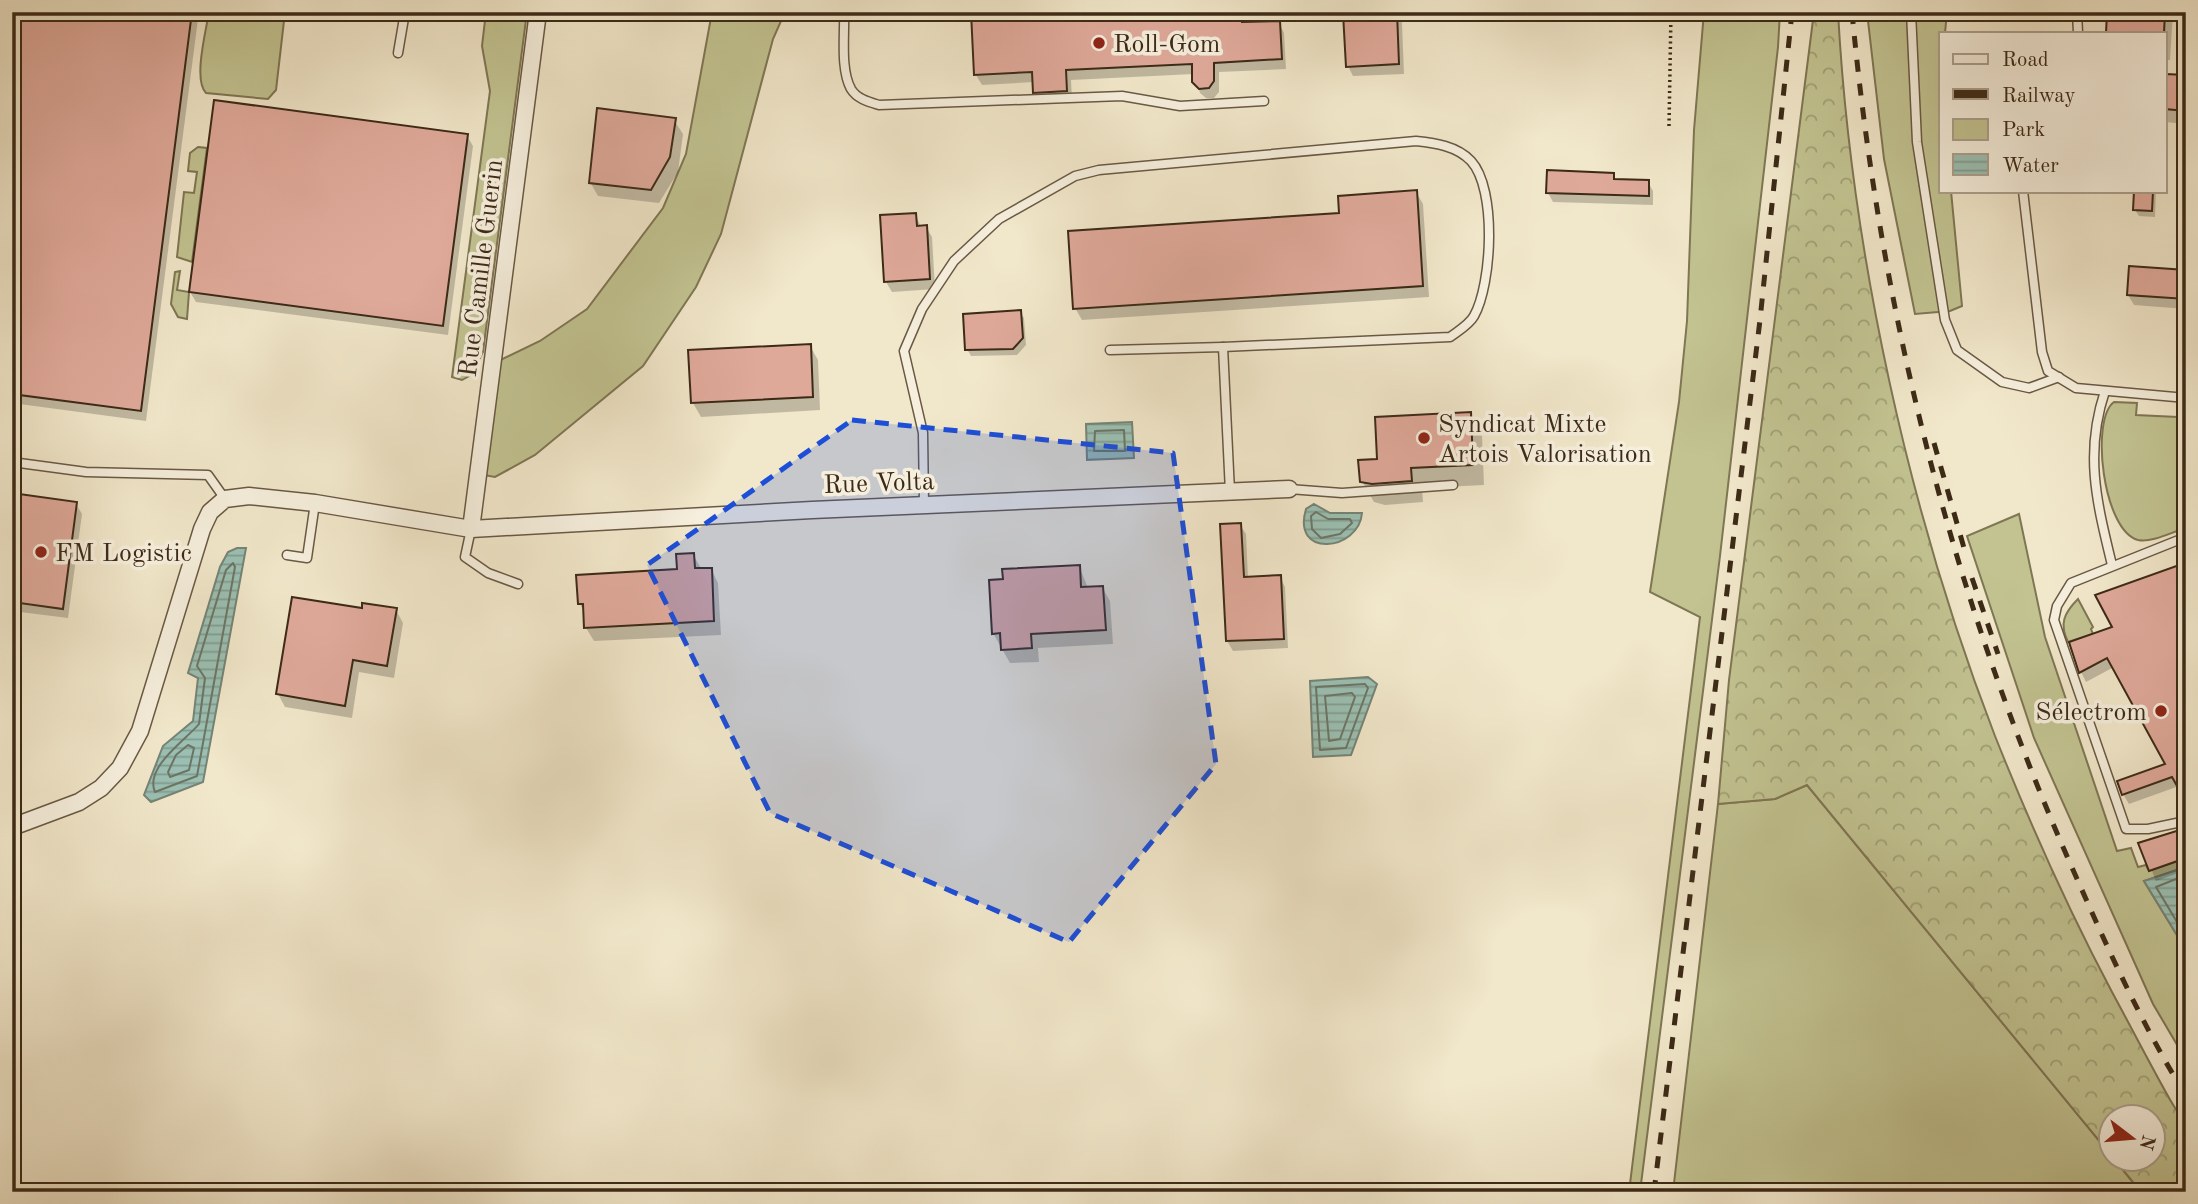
<svg xmlns="http://www.w3.org/2000/svg" width="2198" height="1204" viewBox="0 0 2198 1204" font-family="'Old Standard TT',serif">
<style>
.green{fill:#c2c391;stroke:#7f7654;stroke-width:2}
.forest{fill:url(#forest-crowns);stroke:#7f7654;stroke-width:2}
.water{fill:url(#water-rules);stroke:#758475;stroke-width:2}
.shadow{fill:#0003}
.lines{fill:none;stroke-linecap:round;stroke-linejoin:round}
.shore{stroke:#6c7565;stroke-width:2}
.building{fill:#dfa99a;stroke:#3c2a17;stroke-width:2}
.service-casing{stroke:#695944;stroke-width:11}
.minor-casing{stroke:#695944;stroke-width:19}
.path{stroke:#3c2a17;stroke-width:3.5;stroke-dasharray:2 3.5;stroke-linecap:butt}
.service{stroke:#f6efdd;stroke-width:8}
.minor{stroke:#f6efdd;stroke-width:16}
.rail{stroke:#3c2a17;stroke-width:5;stroke-dasharray:12 12;stroke-linecap:butt}
.marked{fill:#1d4ed8;fill-opacity:0.2;stroke:#1d4ed8;stroke-width:5;stroke-dasharray:14 9;stroke-linejoin:round}
.poi-dot{fill:#8f2418;stroke:#f6efdd;stroke-width:2.5}
.labels{text-anchor:middle;stroke-width:7;stroke-linejoin:round;paint-order:stroke}
.poi-label{font-size:26px;fill:#3c2a17;stroke:#f6efdd;text-anchor:start}
.street-label{font-size:26px;fill:#3c2a17;stroke:#f6efdd}
</style>
<defs>
<pattern id="forest-crowns" width="20" height="18" patternUnits="userSpaceOnUse" patternTransform="scale(1.75)"><rect width="20" height="18" fill="#c2c391"/><path d="M2 6a3 3 0 1 1 6 0M12 15a3 3 0 1 1 6 0" fill="none" stroke="#9f9f75"/></pattern>
<pattern id="water-rules" width="6" height="5" patternUnits="userSpaceOnUse" patternTransform="scale(1.75)"><rect width="6" height="5" fill="#9bc0b3"/><path d="M0 2.5h6" fill="none" stroke="#809c91"/></pattern>
</defs>
<rect width="100%" height="100%" fill="#f1e7ca"/>
<filter id="stains"><feTurbulence type="fractalNoise" baseFrequency=".00286" numOctaves="4"/><feColorMatrix values="0 0 0 0 .2 0 0 0 0 .09 0 0 0 0 .02 0 0 0 .5 -.17"/></filter>
<radialGradient id="worn" r=".72"><stop offset=".6" stop-color="#630" stop-opacity="0"/><stop offset="1" stop-color="#630" stop-opacity=".3"/></radialGradient>
<!-- green -->
<g class="green">
<path d="M 209,12 L 285,12 L 276,90 L 268,99 L 206,93 C 193,80 206,31 209,12 Z"/>
<path d="M 486,12 L 527,12 L 483,352 L 471,375 L 462,380 L 452,377 L 490,91 L 482,46 Z"/>
<path d="M 712,12 L 785,12 L 773,39 L 721,234 L 696,287 L 643,366 L 535,455 L 495,477 L 478,474 L 492,364 L 540,341 L 587,309 L 663,208 L 686,154 Z"/>
<path d="M 1704,12 L 1780,12 L 1778,47 L 1720,556 L 1640,1192 L 1629,1192 L 1700,617 L 1650,592 L 1679,402 L 1687,321 L 1694,130 Z"/>
<path d="M 1867,12 L 1947,12 L 1945,33 L 1941,33 L 1941,191 L 1951,191 L 1962,306 L 1950,311 L 1915,314 L 1884,159 Z"/>
<path d="M 198,147 L 207,148 L 192,262 L 177,257 L 184,192 L 194,193 L 197,172 L 188,171 L 190,153 Z"/>
<path d="M 180,271 L 177,290 L 189,292 L 187,319 L 178,317 L 171,304 L 175,272 Z"/>
<path d="M 2114,402 L 2137,403 L 2136,415 L 2178,417 L 2186,406 L 2186,528 C 2172,532 2152,543 2138,540 C 2103,531 2090,419 2114,402 Z"/>
<path d="M 2019,514 L 2045,637 L 2117,851 L 2131,848 L 2138,867 L 2146,865 L 2149,871 L 2186,858 L 2186,867 L 2144,881 L 2186,950 L 2186,1060 L 2153,1004 L 2034,738 L 1967,536 Z"/>
<path d="M 2078,599 L 2093,627 L 2091,629 L 2093,634 L 2068,642 C 2059,624 2064,613 2078,599 Z"/>
<path d="M 1807,785 L 2110,1154 L 2110,1158 L 2114,1159 L 2141,1192 L 1673,1192 L 1718,804 L 1775,799 Z"/>
</g>
<!-- forest -->
<path class="forest" d="M 1814,12 L 1838,12 C 1851,251 1909,514 1995,736 C 2030,824 2068,909 2112,992 C 2131,1027 2149,1062 2168,1096 C 2173,1106 2183,1118 2186,1129 C 2190,1148 2186,1173 2186,1192 L 2141,1192 L 2114,1159 L 2152,1158 L 2152,1116 L 2110,1116 L 2110,1154 L 1807,785 L 1775,799 L 1718,804 L 1729,680 Z"/>
<!-- water -->
<g class="water">
<path d="M 1132,422 L 1134,458 L 1087,460 L 1086,424 Z"/>
<path d="M 1314,504 L 1330,513 L 1362,513 C 1359,551 1291,559 1306,509 Z"/>
<path d="M 237,548 L 246,548 L 203,782 L 151,802 L 144,795 L 163,746 L 193,721 L 198,678 L 188,673 L 220,567 L 228,552 Z"/>
<path d="M 1368,677 L 1377,684 L 1351,755 L 1313,757 L 1310,681 Z"/>
<path d="M 2186,867 L 2186,950 L 2144,881 Z"/>
</g>
<!-- shadow -->
<g class="shadow">
<path d="M 21,12 L 194,12 L 198,19 L 146,421 L 12,403 L 12,16 Z"/>
<path d="M 973,12 L 1243,12 L 1247,24 L 1279,23 L 1284,33 L 1286,69 L 1219,72 L 1219,92 L 1214,98 L 1206,98 L 1200,93 L 1194,74 L 1071,80 L 1072,101 L 1041,102 L 1035,92 L 1034,82 L 982,85 L 976,75 Z"/>
<path d="M 2109,12 L 2173,12 L 2170,60 L 2165,60 L 2165,33 L 2108,33 Z"/>
<path d="M 1396,13 L 1402,23 L 1404,74 L 1353,76 L 1348,66 Z"/>
<path d="M 2165,76 L 2186,77 L 2186,124 L 2165,122 Z"/>
<path d="M 674,120 L 683,134 L 678,172 L 659,203 L 598,196 L 590,182 Z"/>
<path d="M 467,136 L 473,146 L 448,335 L 196,302 L 190,292 Z"/>
<path d="M 1613,174 L 1617,181 L 1648,182 L 1653,191 L 1653,205 L 1553,202 L 1548,193 Z"/>
<path d="M 2136,191 L 2156,191 L 2155,217 L 2139,216 L 2135,210 Z"/>
<path d="M 1416,192 L 1423,204 L 1429,297 L 1082,320 L 1075,308 L 1341,215 Z"/>
<path d="M 915,214 L 921,227 L 926,227 L 932,237 L 935,289 L 892,292 L 886,282 Z"/>
<path d="M 2186,272 L 2186,309 L 2134,305 L 2128,295 Z"/>
<path d="M 1020,312 L 1024,318 L 1026,345 L 1017,355 L 971,356 L 967,349 Z"/>
<path d="M 810,346 L 818,360 L 820,410 L 701,417 L 693,403 Z"/>
<path d="M 1470,414 L 1482,435 L 1484,485 L 1422,488 L 1423,502 L 1385,505 L 1374,502 L 1362,481 L 1379,461 Z"/>
<path d="M 12,495 L 76,504 L 82,514 L 68,618 L 12,611 Z"/>
<path d="M 1240,525 L 1246,534 L 1248,578 L 1280,577 L 1285,587 L 1288,648 L 1233,651 L 1227,641 Z"/>
<path d="M 693,555 L 701,568 L 711,569 L 718,583 L 721,635 L 594,641 L 586,628 L 585,614 L 580,604 L 679,571 Z"/>
<path d="M 1079,566 L 1088,588 L 1102,587 L 1110,601 L 1113,644 L 1038,648 L 1039,662 L 1010,663 L 993,633 Z"/>
<path d="M 396,610 L 403,623 L 394,678 L 359,672 L 352,718 L 285,707 L 278,694 Z"/>
<path d="M 2114,628 L 2179,786 L 2129,804 L 2123,794 L 2167,765 L 2114,667 L 2086,682 L 2081,672 Z"/>
<path d="M 2186,828 L 2186,870 L 2156,881 L 2141,844 Z"/>
</g>
<g class="lines">
<!-- shore -->
<g class="shore">
<path d="M 1124,430 L 1125,451 L 1094,451 L 1095,431 Z"/>
<path d="M 1316,512 L 1328,519 L 1350,519 L 1352,523 L 1340,534 L 1321,538 L 1312,529 L 1311,516 Z"/>
<path d="M 233,563 L 235,567 L 197,776 L 155,792 C 144,767 187,739 199,724 L 205,678 L 197,666 L 226,570 Z"/>
<path d="M 1365,684 L 1368,688 L 1346,748 L 1320,750 L 1316,687 Z"/>
<path d="M 1352,693 L 1355,697 L 1340,739 L 1329,741 L 1325,696 Z"/>
<path d="M 188,745 L 194,748 L 189,770 L 170,777 L 168,772 L 176,755 Z"/>
<path d="M 2186,875 L 2156,887 L 2186,937"/>
</g>
</g>
<!-- building -->
<g class="building">
<path d="M 19,12 L 192,12 L 141,411 L 12,394 L 12,14 Z"/>
<path d="M 971,12 L 1242,12 L 1242,22 L 1280,21 L 1282,59 L 1214,63 L 1214,81 L 1209,88 L 1199,89 L 1192,82 L 1192,64 L 1066,70 L 1067,91 L 1033,93 L 1032,72 L 974,75 Z"/>
<path d="M 1397,12 L 1399,64 L 1346,67 L 1343,13 Z"/>
<path d="M 2107,12 L 2165,12 L 2164,33 L 2106,33 Z"/>
<path d="M 2165,74 L 2186,75 L 2186,111 L 2165,109 Z"/>
<path d="M 214,100 L 468,134 L 443,326 L 189,292 Z"/>
<path d="M 597,108 L 676,118 L 670,157 L 651,190 L 589,183 Z"/>
<path d="M 1547,170 L 1614,173 L 1614,179 L 1649,180 L 1649,196 L 1546,193 Z"/>
<path d="M 1417,190 L 1423,286 L 1073,309 L 1068,231 L 1339,213 L 1338,196 Z"/>
<path d="M 2134,191 L 2153,191 L 2152,211 L 2133,210 Z"/>
<path d="M 916,213 L 917,226 L 927,225 L 930,279 L 884,282 L 880,215 Z"/>
<path d="M 2129,266 L 2186,270 L 2186,299 L 2127,295 Z"/>
<path d="M 1021,310 L 1023,338 L 1013,349 L 965,350 L 963,314 Z"/>
<path d="M 811,344 L 813,397 L 691,403 L 688,350 Z"/>
<path d="M 1471,412 L 1473,465 L 1411,468 L 1412,481 L 1372,484 L 1360,482 L 1358,460 L 1377,459 L 1375,417 Z"/>
<path d="M 12,493 L 77,502 L 63,609 L 12,602 Z"/>
<path d="M 1241,523 L 1244,577 L 1281,575 L 1284,639 L 1226,641 L 1220,524 Z"/>
<path d="M 694,553 L 695,568 L 712,568 L 714,621 L 584,628 L 583,604 L 578,604 L 576,575 L 677,569 L 676,554 Z"/>
<path d="M 2182,564 L 2186,575 L 2186,802 L 2172,777 L 2122,795 L 2117,781 L 2165,764 L 2107,658 L 2079,673 L 2069,642 L 2112,627 L 2095,595 Z"/>
<path d="M 1080,565 L 1081,587 L 1103,586 L 1106,630 L 1031,634 L 1032,648 L 1001,650 L 1000,633 L 992,634 L 989,580 L 1003,579 L 1002,569 Z"/>
<path d="M 292,597 L 362,608 L 362,603 L 397,608 L 387,666 L 353,660 L 345,706 L 276,694 Z"/>
<path d="M 2186,828 L 2186,858 L 2149,871 L 2138,843 Z"/>
</g>
<g class="lines">
<!-- service casing -->
<g class="service-casing">
<g id="service">
<path d="M 844,12 C 845,34 840,69 851,89 C 857,99 869,102 879,105 L 1122,96 L 1180,106 L 1264,101"/>
<path d="M 1911,12 L 1917,142 L 1945,320 L 1957,350 L 2002,382 L 2029,388 L 2059,377"/>
<path d="M 2077,12 L 2078,33"/>
<path d="M 398,53 L 405,12"/>
<path d="M 2023,191 L 2042,352 L 2048,371 L 2076,388 L 2186,398"/>
<path d="M 1110,350 L 1223,347 L 1230,492"/>
<path d="M 2105,391 C 2084,454 2097,503 2112,565"/>
<path d="M 12,462 L 86,472 L 208,475 L 225,499"/>
<path d="M 1289,489 L 1342,493 L 1453,485"/>
<path d="M 924,505 L 923,433 L 904,351 L 922,309 L 954,261 L 999,219 L 1075,176 L 1099,170 L 1416,141 C 1435,143 1457,146 1471,161 C 1497,189 1492,284 1474,316 C 1469,325 1458,331 1450,337 L 1223,347"/>
<path d="M 471,529 L 465,557 L 488,573 L 518,584"/>
<path d="M 2186,537 L 2071,583 L 2057,606 L 2054,620 L 2126,829 L 2148,829 L 2186,821"/>
<path d="M 287,555 L 307,558 L 315,503"/>
</g>
</g>
<!-- minor casing -->
<g class="minor-casing">
<g id="minor">
<path d="M 471,529 L 538,12"/>
<path d="M 12,827 L 79,802 L 101,788 L 120,768 L 140,731 L 202,529 L 210,512 L 225,499 L 249,496 L 315,503 L 471,529 L 812,510 L 1289,489"/>
</g>
</g>
<!-- path -->
<path class="path" d="M 1669,126 L 1671,12"/>
<!-- service -->
<use href="#service" class="service"/>
<!-- minor -->
<use href="#minor" class="minor"/>
<!-- rail -->
<g class="rail">
<path d="M 1852,12 C 1880,313 1954,605 2078,881 C 2110,954 2144,1028 2186,1096"/>
<path d="M 1934,443 L 1964,548"/>
<path d="M 1972,578 L 1998,654"/>
<path d="M 1654,1192 L 1760,320 L 1792,12"/>
</g>
</g>
<!-- marked area -->
<path class="marked" d="M 852,420 L 1173,453 L 1216,764 L 1069,942 L 770,813 L 647,565 Z"/>
<!-- markers -->
<g class="poi-dot">
<circle cx="1099" cy="43" r="7"/>
<circle cx="1424" cy="438" r="7"/>
<circle cx="41" cy="552" r="7"/>
<circle cx="2161" cy="711" r="7"/>
</g>
<g class="labels">
<!-- poi labels -->
<g class="poi-label">
<text x="1113" y="52">Roll-Gom</text>
<text x="1438" y="432">Syndicat Mixte<tspan x="1438" dy="30">Artois Valorisation</tspan></text>
<text x="55" y="561">FM Logistic</text>
<text x="2147" y="720" text-anchor="end">Sélectrom</text>
</g>
<!-- street labels -->
<g class="street-label">
<text transform="translate(480 268) rotate(-83)" y="9">Rue Camille Guerin</text>
<text transform="translate(879 482) rotate(-2)" y="9">Rue Volta</text>
</g>
</g>
<!-- margin -->
<rect width="2198" height="1204" fill="none" stroke="#f1e7ca" stroke-width="42"/>
<rect x="14" y="14" width="2170" height="1176" fill="none" stroke="#3c2a17" stroke-width="3.5"/>
<rect x="21" y="21" width="2156" height="1162" fill="none" stroke="#3c2a17" stroke-width="2"/>
<!-- legend -->
<rect x="1939" y="32" width="228" height="161" fill="#f6efdd" stroke="#aca08e" stroke-width="2"/>
<rect x="1953" y="54" width="35" height="10" fill="#f6efdd" stroke="#aca08e" stroke-width="2"/>
<text x="2002" y="66" font-size="21" fill="#3c2a17">Road</text>
<rect x="1953" y="89" width="35" height="10" fill="#3c2a17" stroke="#aca08e" stroke-width="2"/>
<text x="2002" y="102" font-size="21" fill="#3c2a17">Railway</text>
<rect x="1953" y="119" width="35" height="21" fill="#c2c391" stroke="#aca08e" stroke-width="2"/>
<text x="2002" y="136" font-size="21" fill="#3c2a17">Park</text>
<rect x="1953" y="154" width="35" height="21" fill="url(#water-rules)" stroke="#aca08e" stroke-width="2"/>
<text x="2002" y="172" font-size="21" fill="#3c2a17">Water</text>
<!-- north arrow -->
<g transform="translate(2132 1138) rotate(106)"><circle r="33" fill="#f6efdd" stroke="#aca08e" stroke-width="2"/>
<path d="M0-5L12 26L0 18L-12 26Z" fill="#8f2418"/>
<text y="-10" font-size="19" font-weight="bold" text-anchor="middle" fill="#3c2a17">N</text>
</g>
<rect width="100%" height="100%" filter="url(#stains)"/>
<rect width="100%" height="100%" fill="url(#worn)"/>
</svg>
